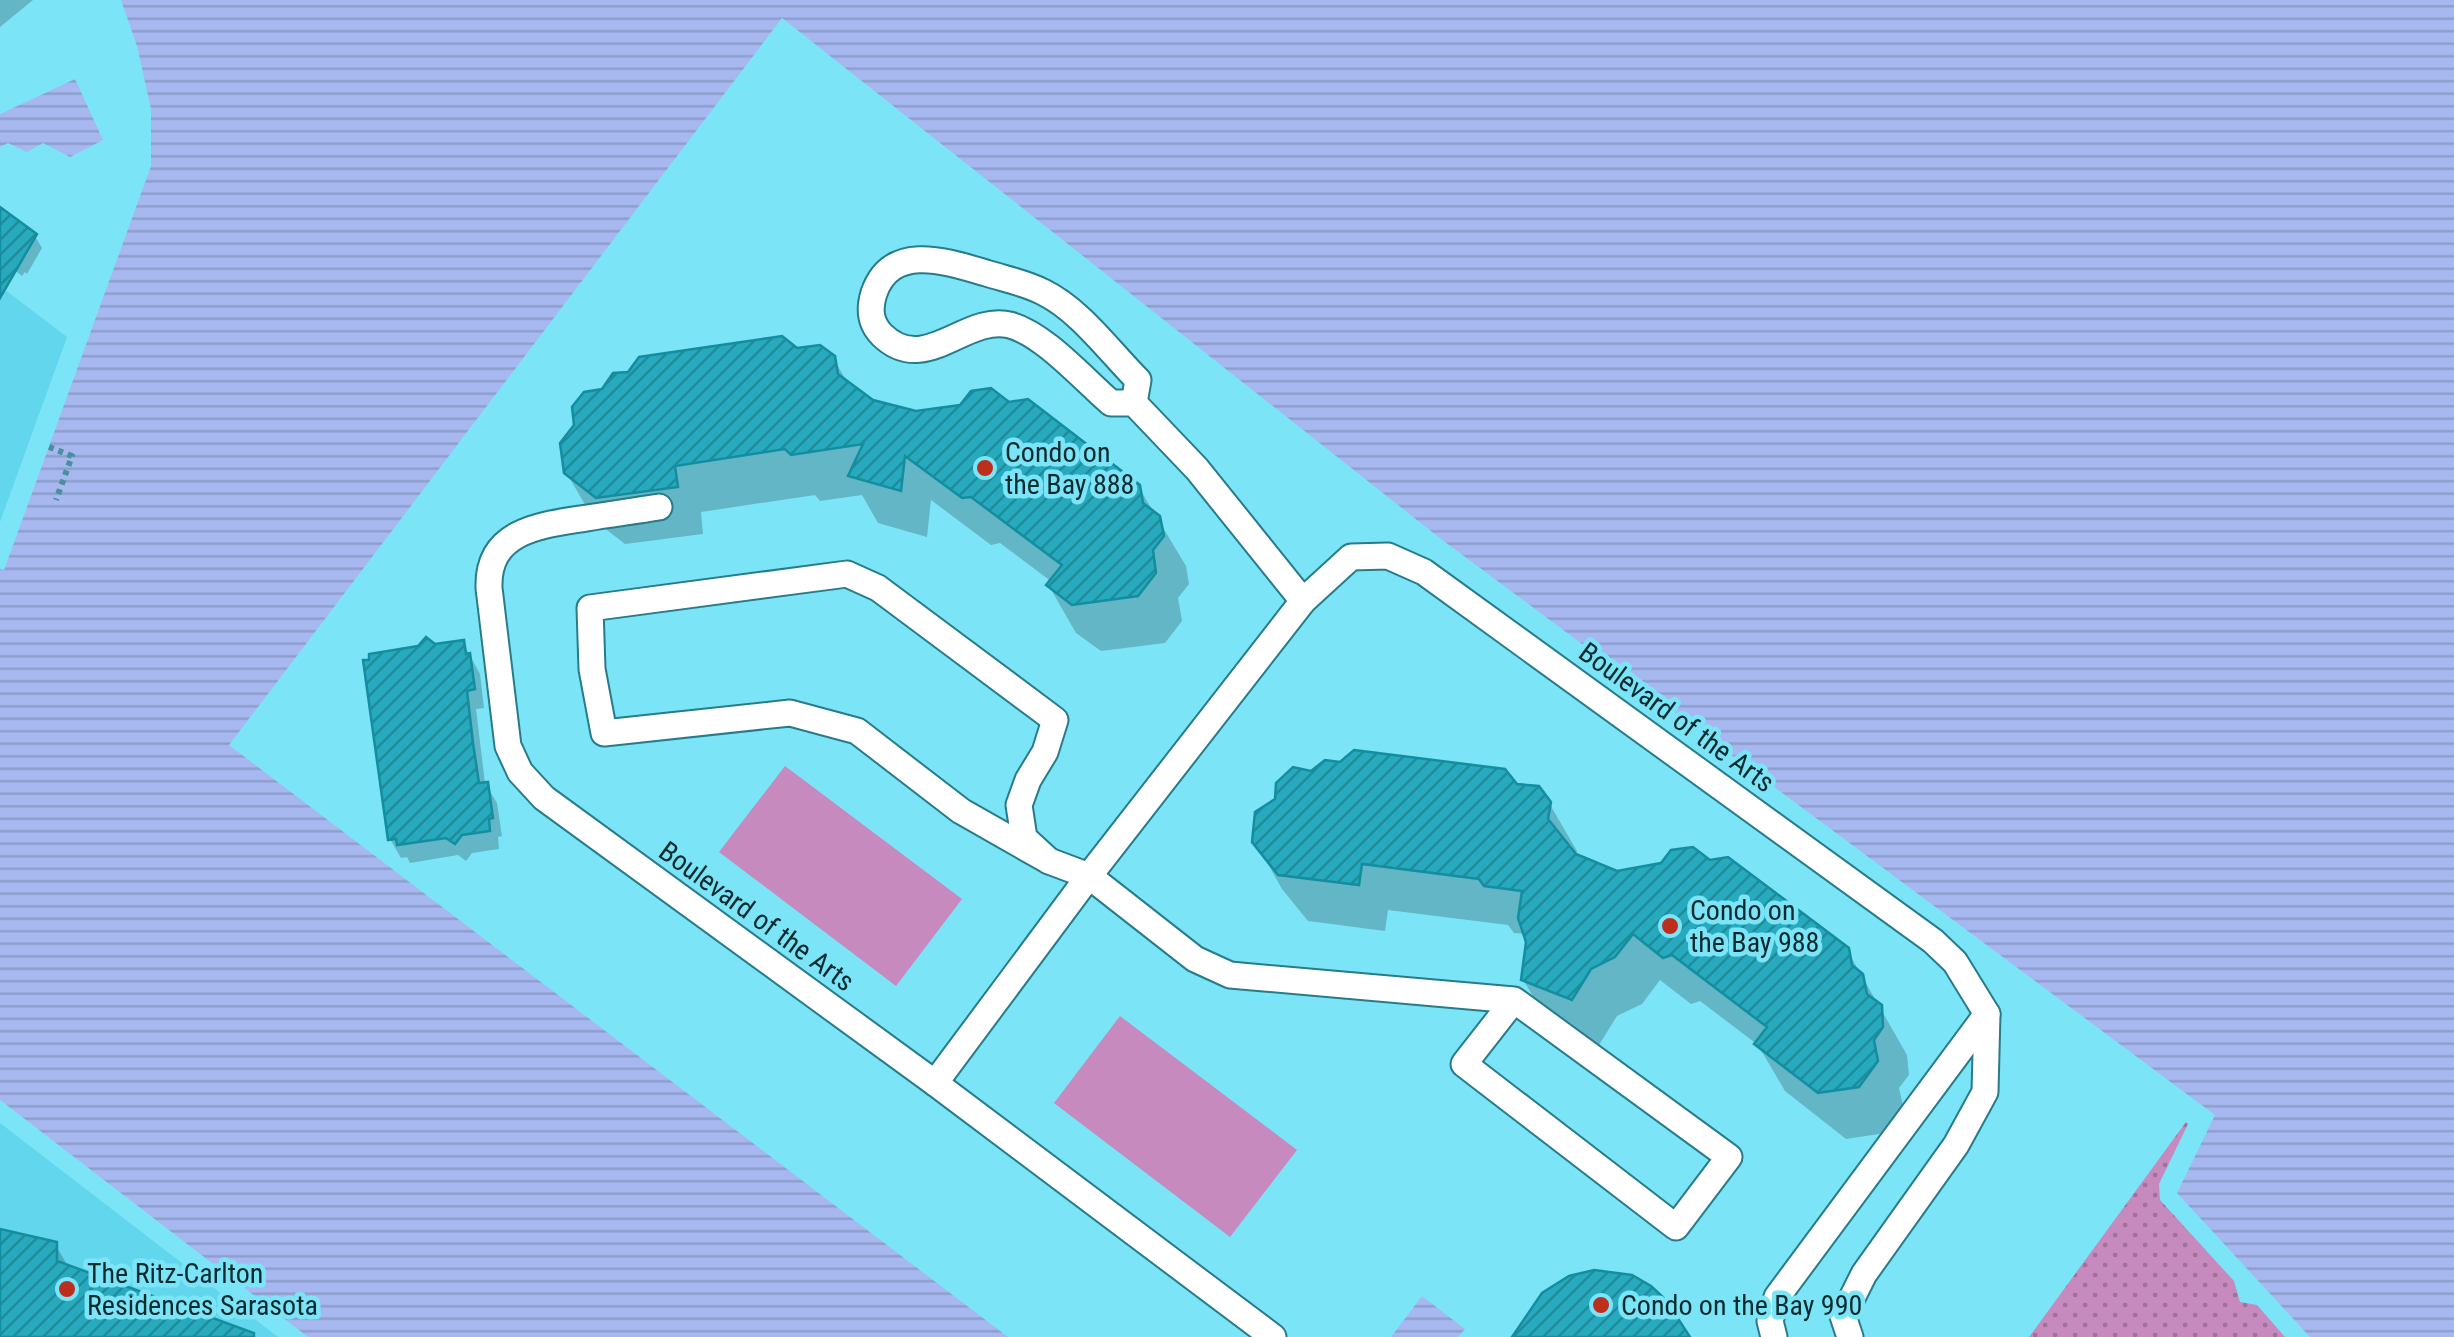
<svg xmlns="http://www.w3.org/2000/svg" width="2454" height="1337" viewBox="0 0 2454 1337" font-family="'Roboto Condensed',sans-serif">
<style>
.built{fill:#62d6ec}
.park{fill:url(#park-dots)}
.pitch{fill:#c68abe}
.water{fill:url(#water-rules)}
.shadow{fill:#0003}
.building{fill:url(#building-hatch);stroke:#138ea0;stroke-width:2.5}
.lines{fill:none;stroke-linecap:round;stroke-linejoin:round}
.lane-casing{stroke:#287b89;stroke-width:29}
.path{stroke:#48909d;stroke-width:6;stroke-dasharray:5 5;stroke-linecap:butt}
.lane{stroke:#fff;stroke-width:25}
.poi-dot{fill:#bb2f1c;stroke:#7ce4f7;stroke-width:4}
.labels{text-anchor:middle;stroke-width:9;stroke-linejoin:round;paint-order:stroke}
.poi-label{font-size:28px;fill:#082b30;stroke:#7ce4f7;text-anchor:start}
.street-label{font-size:28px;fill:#082b30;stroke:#7ce4f7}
</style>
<defs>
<pattern id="park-dots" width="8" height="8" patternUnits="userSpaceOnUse" patternTransform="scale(2.5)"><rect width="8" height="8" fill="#c68abe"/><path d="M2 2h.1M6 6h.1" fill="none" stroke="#9f719b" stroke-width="1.8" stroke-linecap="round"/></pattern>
<pattern id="water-rules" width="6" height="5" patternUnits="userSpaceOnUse" patternTransform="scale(2.5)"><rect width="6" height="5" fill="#a7b8f0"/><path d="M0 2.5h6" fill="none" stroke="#8e9ece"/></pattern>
<pattern id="building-hatch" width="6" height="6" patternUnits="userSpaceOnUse" patternTransform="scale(2.5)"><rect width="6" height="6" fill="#27aabe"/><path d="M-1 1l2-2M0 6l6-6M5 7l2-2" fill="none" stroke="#208b9b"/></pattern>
</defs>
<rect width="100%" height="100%" fill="#7ce4f7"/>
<!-- built -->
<g class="built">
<path d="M 0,286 L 67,337 L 0,522 Z"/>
<path d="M 0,1123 L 278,1337 L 0,1337 Z"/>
</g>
<!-- park -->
<path class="park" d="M 2186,1122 L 2188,1124 L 2159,1184 L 2160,1200 L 2234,1281 L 2240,1302 L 2257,1305 L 2285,1337 L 2029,1337 Z"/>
<!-- pitch -->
<g class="pitch">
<path d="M 785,766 L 962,899 L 896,986 L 719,852 Z"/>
<path d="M 1120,1016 L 1297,1150 L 1230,1237 L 1054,1103 Z"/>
</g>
<!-- water -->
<g class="water">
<path d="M 121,0 L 2454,0 L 2454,1337 L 2310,1337 L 2177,1193 L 2215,1115 L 1441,539 L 782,18 L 229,745 L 1008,1337 L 308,1337 L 0,1100 L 0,569 L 4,570 L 151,166 L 151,109 L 137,46 Z"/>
<path d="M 75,79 L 103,140 L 70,157 L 43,143 L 27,152 L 8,143 L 0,147 L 0,114 Z"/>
<path d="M 1422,1296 L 1465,1329 L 1458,1337 L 1391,1337 Z"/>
</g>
<!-- shadow -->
<g class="shadow">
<path d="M 0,0 L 33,0 L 0,27 Z"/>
<path d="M 0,210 L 35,236 L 42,248 L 27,274 L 25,272 L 22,276 L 0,259 Z"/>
<path d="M 797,350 L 833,358 L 849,385 L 872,403 L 1138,486 L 1186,566 L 1189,584 L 1178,598 L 1182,621 L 1165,643 L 1101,651 L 1076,633 L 1049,586 L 1052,582 L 1000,543 L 991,545 L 931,500 L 927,537 L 878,523 L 862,495 L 820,501 L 815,495 L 701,512 L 703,534 L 625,544 L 594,520 L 566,472 Z"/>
<path d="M 463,643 L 480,674 L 484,708 L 476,709 L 485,783 L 497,803 L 502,836 L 498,837 L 499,849 L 472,853 L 466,861 L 458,855 L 410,863 L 407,857 L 401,858 L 390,839 L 434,647 Z"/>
<path d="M 1516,787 L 1549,803 L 1577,851 L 1576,856 L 1616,873 L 1847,950 L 1907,1055 L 1909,1075 L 1899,1088 L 1904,1110 L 1886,1133 L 1846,1139 L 1785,1091 L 1758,1045 L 1700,1001 L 1691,1004 L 1660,980 L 1642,1004 L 1617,1016 L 1599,1045 L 1550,1027 L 1523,979 L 1529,941 L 1527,934 L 1514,933 L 1508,925 L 1388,910 L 1385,931 L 1308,921 L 1282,889 L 1255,841 Z"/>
<path d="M 0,1232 L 55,1244 L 69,1268 L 220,1337 L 0,1337 Z"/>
</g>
<!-- building -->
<g class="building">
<path d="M 0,207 L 37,234 L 0,298 Z"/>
<path d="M 782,336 L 797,348 L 820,345 L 835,356 L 838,374 L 873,400 L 916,411 L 960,405 L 971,391 L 991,388 L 1009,402 L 1028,399 L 1140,485 L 1143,503 L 1160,516 L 1164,536 L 1153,550 L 1156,573 L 1138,596 L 1072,605 L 1046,585 L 1062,565 L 971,497 L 962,498 L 905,456 L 901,491 L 848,476 L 863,444 L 791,455 L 785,449 L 675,466 L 678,487 L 596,498 L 564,473 L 560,443 L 574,425 L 572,407 L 584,392 L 602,389 L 613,373 L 628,372 L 639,357 Z"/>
<path d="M 426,637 L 435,644 L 464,640 L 466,654 L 470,653 L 475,689 L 467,691 L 473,743 L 479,783 L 488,782 L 493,818 L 489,819 L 490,831 L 462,835 L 455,844 L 446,838 L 397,845 L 396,839 L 388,840 L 363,660 L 369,660 L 369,654 L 418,646 Z"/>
<path d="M 1354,750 L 1505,769 L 1517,784 L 1539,786 L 1551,802 L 1548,819 L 1576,854 L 1617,871 L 1661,863 L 1671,850 L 1693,847 L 1710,860 L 1728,857 L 1849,948 L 1852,965 L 1863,974 L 1867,994 L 1882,1005 L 1883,1027 L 1874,1040 L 1878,1061 L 1859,1087 L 1818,1093 L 1754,1044 L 1767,1027 L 1672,955 L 1663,958 L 1633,934 L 1615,957 L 1591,969 L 1572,1000 L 1521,980 L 1526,942 L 1518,918 L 1522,891 L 1484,886 L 1479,879 L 1362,864 L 1359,885 L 1278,875 L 1252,842 L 1255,812 L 1275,799 L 1276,783 L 1293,767 L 1311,771 L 1325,760 L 1340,762 Z"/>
<path d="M 0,1229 L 57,1242 L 57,1261 L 254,1333 L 254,1337 L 0,1337 Z"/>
<path d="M 1594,1270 L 1632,1275 L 1651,1286 L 1666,1300 L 1690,1337 L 1512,1337 L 1542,1293 L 1569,1276 Z"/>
</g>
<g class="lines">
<!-- lane casing -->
<g class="lane-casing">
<g id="lane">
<path d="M 1134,403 L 1111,403 C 1084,380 1044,334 1010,325 C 965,314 925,377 882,335 C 870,323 869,309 874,293 C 892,242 948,262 986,273 C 1005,279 1026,283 1043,292 C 1080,310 1109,351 1138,380 L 1134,403 L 1197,469 L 1303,601 L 1351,557 L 1388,556 L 1424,572 L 1933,941 L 1955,962 L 1987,1014 L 1985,1092 L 1956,1145 L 1864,1274 L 1843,1316 L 1850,1337"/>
<path d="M 659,507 C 635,511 611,514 587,518 C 543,525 487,529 489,588 L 508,746 L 520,772 L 544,798 L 935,1083 L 1273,1337"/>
<path d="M 847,574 L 878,588 L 1055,720 L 1045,752 L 1028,780 L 1019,805 L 1024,838 L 1049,861 L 961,811 L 857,731 L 790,713 L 604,733 L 592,669 L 590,608 Z"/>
<path d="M 1049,861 L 1089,876 L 1195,959 L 1230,975 L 1514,1000 L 1729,1157 L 1676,1227 L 1464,1064 L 1514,1000"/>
<path d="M 935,1083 L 1089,876 L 1303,601"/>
<path d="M 1774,1337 L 1770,1321 L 1777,1297 L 1987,1014"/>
</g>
</g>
<!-- path -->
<path class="path" d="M 49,447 L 72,456 L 56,500"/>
<!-- lane -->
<use href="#lane" class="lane"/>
</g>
<!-- markers -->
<g class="poi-dot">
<circle cx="985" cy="468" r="10"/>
<circle cx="1670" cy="926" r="10"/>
<circle cx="67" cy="1289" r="10"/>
<circle cx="1601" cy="1305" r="10"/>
</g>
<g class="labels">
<!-- poi labels -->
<g class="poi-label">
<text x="1005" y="462">Condo on<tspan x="1005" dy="32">the Bay 888</tspan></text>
<text x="1690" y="920">Condo on<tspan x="1690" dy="32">the Bay 988</tspan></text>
<text x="87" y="1283">The Ritz-Carlton<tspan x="87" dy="32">Residences Sarasota</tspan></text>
<text x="1621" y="1315">Condo on the Bay 990</text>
</g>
<!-- street labels -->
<g class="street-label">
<text transform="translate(1677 717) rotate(36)" y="10">Boulevard of the Arts</text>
<text transform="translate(757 916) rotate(36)" y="10">Boulevard of the Arts</text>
</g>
</g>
</svg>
